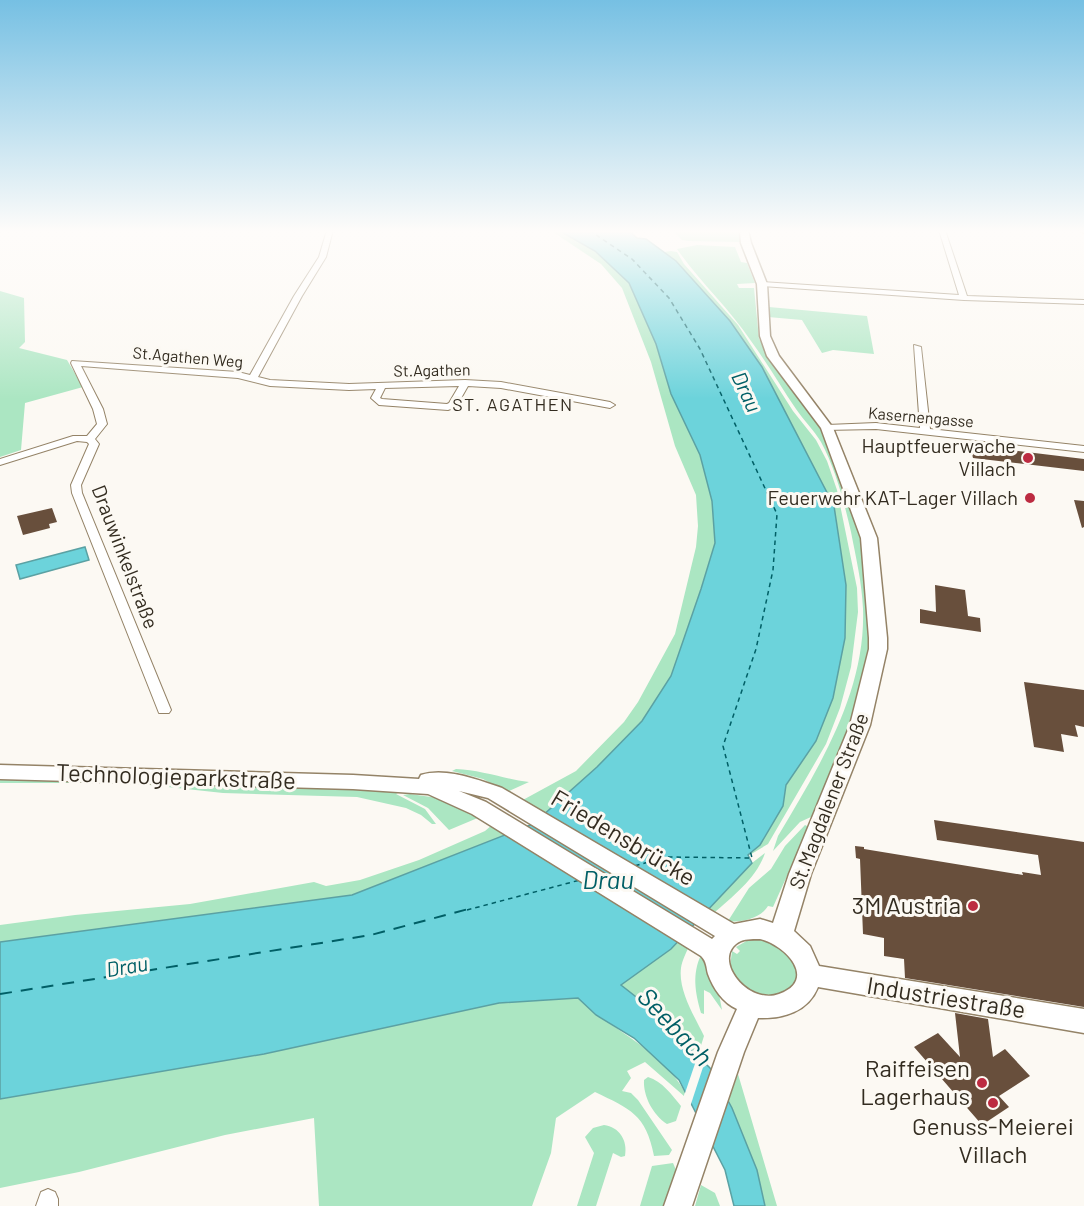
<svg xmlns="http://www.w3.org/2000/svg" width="1084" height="1206" viewBox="0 0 1084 1206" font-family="Barlow,sans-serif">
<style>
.green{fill:#abe6c2}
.water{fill:#6cd3db;stroke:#5ba1a3;stroke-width:1.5}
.pier{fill:#fcf9f3}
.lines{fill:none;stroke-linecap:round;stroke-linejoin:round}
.ferry-far1{stroke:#005f66;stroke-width:1.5;stroke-dasharray:4.5 4;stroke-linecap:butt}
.ferry{stroke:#005f66;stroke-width:2;stroke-dasharray:12 9;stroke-linecap:butt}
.building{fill:#684f3c}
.minor-casing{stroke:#948367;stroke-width:2}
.tertiary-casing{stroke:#948367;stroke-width:3}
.minor{fill:#fff;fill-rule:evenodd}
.tertiary{fill:#fff;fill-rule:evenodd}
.poi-dot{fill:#bc2b41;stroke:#fcf9f3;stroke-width:2}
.labels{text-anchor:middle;stroke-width:6;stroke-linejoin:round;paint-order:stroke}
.far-street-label{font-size:16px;fill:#332c20;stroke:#fcf9f3}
.far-neighbourhood-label{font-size:18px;letter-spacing:1.5px;fill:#332c20;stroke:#fcf9f3}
.poi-label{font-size:20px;fill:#332c20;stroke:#fcf9f3;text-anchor:end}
.street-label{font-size:20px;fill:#332c20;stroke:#fcf9f3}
.water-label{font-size:21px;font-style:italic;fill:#005f66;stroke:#fcf9f3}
.near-street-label{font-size:24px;fill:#332c20;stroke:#fcf9f3}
.near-poi-label{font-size:24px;fill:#332c20;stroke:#fcf9f3;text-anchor:end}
.near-water-label{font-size:26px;font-style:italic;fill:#005f66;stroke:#fcf9f3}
</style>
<rect width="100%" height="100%" fill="#fcf9f3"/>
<!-- green -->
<g class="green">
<path d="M 550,230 L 558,230 L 595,251 L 629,283 L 656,344 L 671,394 L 700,455 L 712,501 L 715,543 L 701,589 L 671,676 L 642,721 L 597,767 L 544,814 L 521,801 L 576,771 L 624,722 L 638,702 L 675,634 L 696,547 L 698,526 L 696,495 L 675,446 L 651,362 L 622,288 L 601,264 Z"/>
<path d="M 672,230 L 740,230 L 742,242 L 688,241 L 682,240 Z"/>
<path d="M 697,245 L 735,247 L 741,262 L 747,263 L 755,283 L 737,284 L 739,288 L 754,288 L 759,339 L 766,348 L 780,374 L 823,431 L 836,456 L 864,547 L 871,639 L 861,699 L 813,816 L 800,822 L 773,851 L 778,836 C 819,767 866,692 863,609 C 862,583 856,558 851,532 C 844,502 836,470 821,442 C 814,430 804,421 796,409 C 781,387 767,363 751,341 C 729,308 699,281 677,249 Z"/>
<path d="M 671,251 L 677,252 L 684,264 L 738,325 L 793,411 L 816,440 L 827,461 L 837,490 L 857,588 L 858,612 L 851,667 L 840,708 L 826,744 L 768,844 L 748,856 L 760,845 L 783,806 L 786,785 L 816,741 L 845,638 L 846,585 L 834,506 L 762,367 L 695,282 L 676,261 L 664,252 Z"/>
<path d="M 0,291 L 24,298 L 25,342 L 19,348 L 67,360 L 83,387 L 25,403 L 21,450 L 0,457 Z"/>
<path d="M 769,307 L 867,316 L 874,354 L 833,350 L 822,353 L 802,320 L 768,317 Z"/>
<path d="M 456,769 C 481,770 505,779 529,782 L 507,792 L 483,779 L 452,771 Z"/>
<path d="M 0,778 L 393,788 L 428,793 L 402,791 L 396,794 L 425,809 L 436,824 L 432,824 L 421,815 L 406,808 L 357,797 L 223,793 L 131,783 L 0,783 Z"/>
<path d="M 410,794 L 438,798 L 480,817 L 449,830 L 428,808 L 403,795 Z"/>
<path d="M 492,825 L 508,834 L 352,895 L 0,942 L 0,925 L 75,915 L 190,904 L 314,882 L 326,886 L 360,880 L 419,860 L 485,831 Z"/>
<path d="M 805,825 L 809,827 L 773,907 L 768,906 C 761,918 742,923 728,921 L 749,888 L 771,869 L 785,846 Z"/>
<path d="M 765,853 C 757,878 732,897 713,914 L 708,910 L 752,863 Z"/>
<path d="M 760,938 L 769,939 L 798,962 L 796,989 L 775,1000 L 743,990 L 730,967 L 732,951 L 737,954 L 740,951 L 736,947 L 750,939 Z"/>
<path d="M 680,940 L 689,946 C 686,953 682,961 681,968 C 678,991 695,1017 704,1036 L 698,1055 L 640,1000 L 620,985 L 671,949 Z"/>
<path d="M 701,955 L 719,994 L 722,1010 L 710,993 L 704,990 L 704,1014 L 701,1013 C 695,992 692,974 701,955 Z"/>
<path d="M 578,998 C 612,1031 661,1049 685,1092 L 684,1096 L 645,1062 L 627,1071 L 631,1078 L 622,1091 L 631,1093 L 638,1100 L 672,1150 L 669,1155 L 654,1156 C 646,1114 630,1109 595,1092 L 556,1118 L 551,1153 L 532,1206 L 319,1206 L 314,1118 L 225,1135 L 79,1172 L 0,1188 L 0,1099 L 264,1054 L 499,1003 Z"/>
<path d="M 738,1074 L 777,1206 L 765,1206 L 757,1170 L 728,1101 Z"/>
<path d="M 648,1077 C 662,1081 672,1095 681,1106 L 676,1121 L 667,1124 C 653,1115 643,1096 644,1080 Z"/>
<path d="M 604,1125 C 619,1127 628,1140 625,1156 L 621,1157 L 613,1153 L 596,1206 L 577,1206 L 594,1153 L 585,1137 L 593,1128 Z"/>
<path d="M 673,1163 L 676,1170 L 663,1206 L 640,1206 L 652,1166 Z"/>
<path d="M 701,1185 L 715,1193 L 720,1206 L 695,1206 Z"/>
</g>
<!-- water -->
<g class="water">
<path d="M 558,230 L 628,230 L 637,238 L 646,239 L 676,261 L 730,321 L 762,367 L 834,506 L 846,585 L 845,638 L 833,698 L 816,741 L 786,785 L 783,806 L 760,845 L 748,855 L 752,863 L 671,949 L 621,985 L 640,1000 L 710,1068 L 732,1108 L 757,1170 L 765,1206 L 734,1206 L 725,1170 L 679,1080 L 634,1038 L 596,1015 L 578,998 L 499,1003 L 264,1054 L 0,1099 L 0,942 L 352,895 L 533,824 L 597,767 L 642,721 L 671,676 L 701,589 L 715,543 L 712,501 L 700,455 L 671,394 L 656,344 L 629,283 L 595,251 Z"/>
<path d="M 85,547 L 89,560 L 20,579 L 16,565 Z"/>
</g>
<!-- pier -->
<path class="pier" d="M 699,1052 L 706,1058 L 690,1107 L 684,1096 Z"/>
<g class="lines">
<!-- ferry-far1 -->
<g class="ferry-far1">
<path d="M 589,230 L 632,259 L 669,298 L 700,349 L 777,514 L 773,570 L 756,649 L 723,746 L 752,858 L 667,857 L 634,866"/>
<path d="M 467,910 L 580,880"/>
</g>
<!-- ferry -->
<path class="ferry" d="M 0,994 L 371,935 L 472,908"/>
</g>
<!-- building -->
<g class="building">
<path d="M 968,445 L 1084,459 L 1084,471 L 973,458 L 972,454 L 969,454 Z"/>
<path d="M 1074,500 L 1084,501 L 1084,527 L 1082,528 Z"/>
<path d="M 52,508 L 57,522 L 49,524 L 50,528 L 23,535 L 17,516 Z"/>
<path d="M 935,585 L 965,590 L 968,616 L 980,618 L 981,632 L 920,623 L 920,609 L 936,612 Z"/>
<path d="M 1024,682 L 1084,690 L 1084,727 L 1075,725 L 1078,737 L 1061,734 L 1064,752 L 1034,747 Z"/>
<path d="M 934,820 L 1084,842 L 1084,1007 L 905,978 L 904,959 L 884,956 L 884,938 L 863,934 L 860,859 L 856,858 L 855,846 L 864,847 L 864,849 L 1023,875 L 1022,872 L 1041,875 L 1038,855 L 937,840 Z"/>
<path d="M 955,1013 L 988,1019 L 993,1057 L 1005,1049 L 1030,1076 L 999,1096 L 1009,1107 L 982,1125 L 914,1047 L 938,1033 L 960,1057 Z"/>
</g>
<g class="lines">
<!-- minor casing -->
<g class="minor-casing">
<g id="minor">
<path d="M 327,230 L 333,230 L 326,257 L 302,296 L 258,377 L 270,380 L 349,384 L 465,380 L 501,382 L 610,402 L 615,405 L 610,408 L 501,388 L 468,386 L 456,407 L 448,410 L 379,405 L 371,398 L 376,389 L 349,390 L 270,386 L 238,378 L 81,366 L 103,409 L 107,424 L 95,439 L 99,444 L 81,485 L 82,493 L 171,710 L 169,713 L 159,713 L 72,493 L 71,485 L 89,444 L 87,442 L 77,441 L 0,465 L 0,459 L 73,436 L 87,436 L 97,424 L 93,409 L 71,363 L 72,361 L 238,372 L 250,375 L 294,296 L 319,257 ZM 459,386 L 449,403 L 447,404 L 382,399 L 380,398 L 385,388 Z"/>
<path d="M 939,230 L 945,230 L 967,296 L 1084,300 L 1084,304 L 964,300 L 762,286 L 758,284 L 762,282 L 959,295 Z"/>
<path d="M 1081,230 L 1084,230 L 1084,233 L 1082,232 Z"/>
<path d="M 914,345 L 921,347 L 930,429 L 1084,446 L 1084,452 L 876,429 L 824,430 L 824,426 L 827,425 L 876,423 L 920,428 Z"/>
<path d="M 48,1189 L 55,1192 L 58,1199 L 58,1206 L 36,1206 L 41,1192 Z"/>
</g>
</g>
<!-- tertiary casing -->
<g class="tertiary-casing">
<path id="tertiary" d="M 740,230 L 748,230 L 751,243 L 767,284 L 770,336 L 779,356 L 833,428 L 877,538 L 887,638 L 887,649 L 870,725 L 811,874 L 794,931 L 810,946 L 819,966 L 1084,1009 L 1084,1033 L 818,987 C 808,1012 783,1019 758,1018 L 744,1052 L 692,1206 L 664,1206 L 718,1052 L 737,1009 C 723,1003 713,988 708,974 C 706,967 707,962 701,956 L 472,814 L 428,794 L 353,789 L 0,779 L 0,765 L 353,775 L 419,779 L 421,775 C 446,767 478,780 502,788 L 734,924 L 760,919 L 773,923 L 789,874 L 850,725 L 869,649 L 869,638 L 861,538 L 821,428 L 767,356 L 760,336 L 757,284 L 741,243 ZM 459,791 L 488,798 L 715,936 L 712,939 L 486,802 ZM 760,939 C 786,945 818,980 779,994 C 747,1006 709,956 741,941 C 746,939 755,939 760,939 Z"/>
</g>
<!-- minor -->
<use href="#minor" class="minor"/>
<!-- tertiary -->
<use href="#tertiary" class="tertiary"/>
</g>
<!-- sky -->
<linearGradient id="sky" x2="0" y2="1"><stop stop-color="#76c0e3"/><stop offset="0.58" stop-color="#fefcfa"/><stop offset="1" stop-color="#fefcfa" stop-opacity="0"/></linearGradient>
<rect width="1084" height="399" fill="url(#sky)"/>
<!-- markers -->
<g class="poi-dot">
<circle cx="1028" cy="458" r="6"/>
<circle cx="1030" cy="498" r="6"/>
<circle cx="973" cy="906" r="6"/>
<circle cx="982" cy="1083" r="6"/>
<circle cx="993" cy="1103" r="6"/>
</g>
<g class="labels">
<!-- far-street labels -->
<g class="far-street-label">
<text transform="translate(188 357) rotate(5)" y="6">St.Agathen Weg</text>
<text transform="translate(432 370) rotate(-1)" y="6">St.Agathen</text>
<text transform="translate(921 417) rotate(5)" y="6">Kasernengasse</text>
</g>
<!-- far-neighbourhood labels -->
<g class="far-neighbourhood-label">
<text x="513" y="411">ST. AGATHEN</text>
</g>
<!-- poi labels -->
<g class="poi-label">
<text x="1016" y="453">Hauptfeuerwache<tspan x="1016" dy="23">Villach</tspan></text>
<text x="1018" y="505">Feuerwehr KAT-Lager Villach</text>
</g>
<!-- street labels -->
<g class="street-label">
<text transform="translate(125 557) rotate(69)" y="7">Drauwinkelstraße</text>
<text transform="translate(829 801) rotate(-69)" y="7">St.Magdalener Straße</text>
</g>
<!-- water labels -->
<g class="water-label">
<text transform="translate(746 392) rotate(65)" y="7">Drau</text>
<text transform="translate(127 967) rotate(-9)" y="7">Drau</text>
</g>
<!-- near-street labels -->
<g class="near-street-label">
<text transform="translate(176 777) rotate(2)" y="8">Technologieparkstraße</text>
<text transform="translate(623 838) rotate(31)" y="8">Friedensbrücke</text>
<text transform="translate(946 998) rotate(9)" y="8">Industriestraße</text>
</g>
<!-- near-poi labels -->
<g class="near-poi-label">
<text x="961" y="914">3M Austria</text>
<text x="970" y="1077">Raiffeisen<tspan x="970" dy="28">Lagerhaus</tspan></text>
<text x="993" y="1135" text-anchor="middle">Genuss-Meierei<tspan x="993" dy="28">Villach</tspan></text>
</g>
<!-- near-water labels -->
<g class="near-water-label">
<text x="608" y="889">Drau</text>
<text transform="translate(675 1027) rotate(47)" y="9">Seebach</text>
</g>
</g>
</svg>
